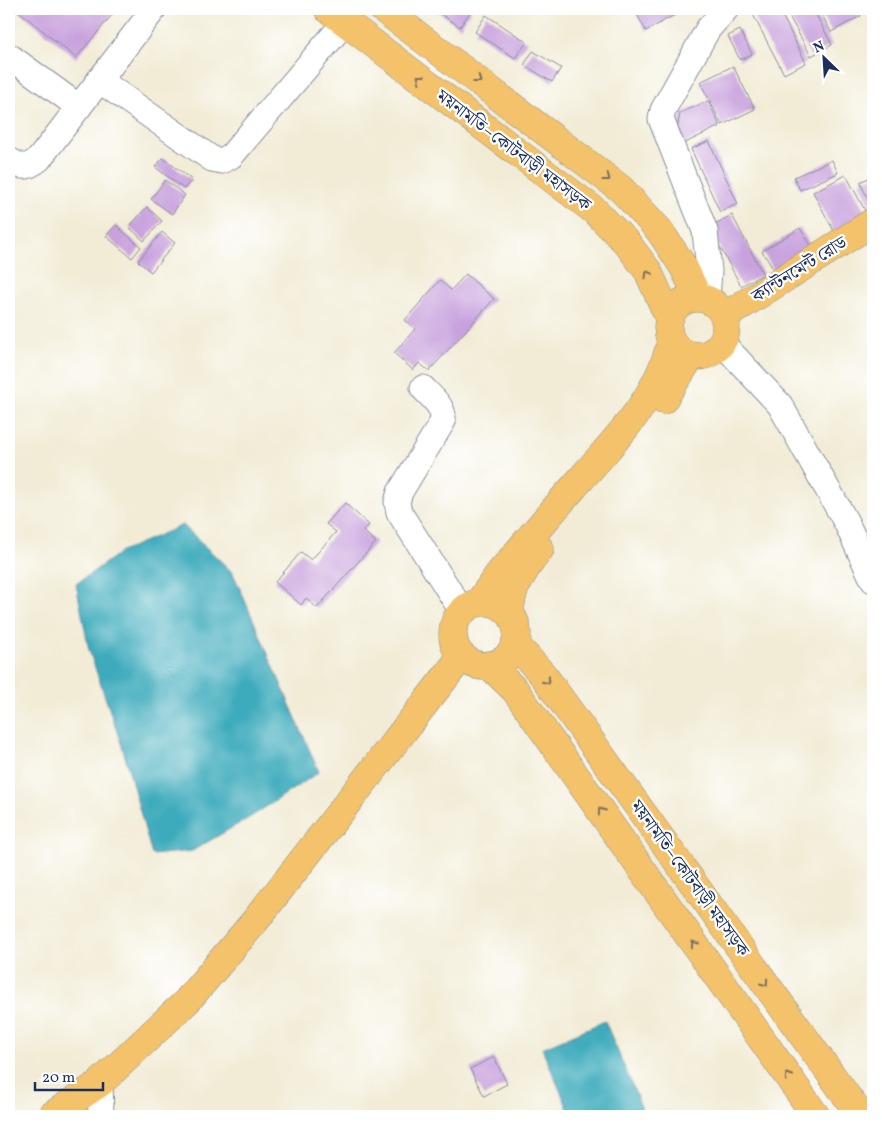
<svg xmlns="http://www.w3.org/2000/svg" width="882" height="1125" viewBox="0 0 882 1125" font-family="Vollkorn,'Noto Serif Bengali',serif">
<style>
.water{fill:#3eabbc;stroke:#2c6d8d}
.building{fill:#c8a1dd}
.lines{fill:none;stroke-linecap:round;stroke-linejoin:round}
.minor-casing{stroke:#868e9a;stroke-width:27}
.major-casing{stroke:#868e9a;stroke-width:29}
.minor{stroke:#fff;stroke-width:25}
.major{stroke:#f3c26a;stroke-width:28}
.oneway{stroke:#7c7163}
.labels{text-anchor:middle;stroke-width:4.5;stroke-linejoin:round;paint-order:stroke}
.street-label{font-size:18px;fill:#1b2f5e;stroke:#fff}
</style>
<rect width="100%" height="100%" fill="#fff"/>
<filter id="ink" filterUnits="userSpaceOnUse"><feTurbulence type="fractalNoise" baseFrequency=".02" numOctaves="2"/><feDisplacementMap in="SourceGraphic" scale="10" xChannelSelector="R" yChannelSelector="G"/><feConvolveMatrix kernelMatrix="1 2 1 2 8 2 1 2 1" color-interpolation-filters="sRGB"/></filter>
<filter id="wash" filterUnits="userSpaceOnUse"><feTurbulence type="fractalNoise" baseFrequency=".0096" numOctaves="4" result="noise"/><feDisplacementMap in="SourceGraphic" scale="20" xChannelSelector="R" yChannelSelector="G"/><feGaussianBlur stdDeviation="1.12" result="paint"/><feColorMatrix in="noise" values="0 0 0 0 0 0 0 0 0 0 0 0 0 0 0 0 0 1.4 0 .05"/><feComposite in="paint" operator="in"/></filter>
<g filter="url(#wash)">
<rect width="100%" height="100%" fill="#f2ecd6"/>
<!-- water -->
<g class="water">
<path d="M 183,525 L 233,573 L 319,772 L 252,816 L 192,851 L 152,855 L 123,749 L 89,650 L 76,584 L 122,551 Z"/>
<path d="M 605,1021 L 645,1116 L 571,1116 L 542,1048 Z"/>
</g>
<g id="blocks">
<!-- building -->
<g class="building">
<path d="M 16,9 L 117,9 L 76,58 Z"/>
<path d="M 433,9 L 472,9 L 460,27 Z"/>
<path d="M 634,9 L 685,9 L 646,31 Z"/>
<path d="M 750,9 L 779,9 L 806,63 L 784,74 Z"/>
<path d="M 785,9 L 813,9 L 832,45 L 811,56 Z"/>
<path d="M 819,9 L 858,9 L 861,16 L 831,32 Z"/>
<path d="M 486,15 L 527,42 L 515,58 L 475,32 Z"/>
<path d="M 740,30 L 752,54 L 740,60 L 728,36 Z"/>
<path d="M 533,51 L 561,68 L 552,82 L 524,65 Z"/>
<path d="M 733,66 L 755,109 L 722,125 L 700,82 Z"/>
<path d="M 708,101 L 720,126 L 683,144 L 677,130 L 680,113 Z"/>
<path d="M 709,141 L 738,204 L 720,212 L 691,149 Z"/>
<path d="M 163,158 L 192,180 L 184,189 L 155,167 Z"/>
<path d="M 832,160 L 838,173 L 800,190 L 794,177 Z"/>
<path d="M 846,175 L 869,218 L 836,235 L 813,192 Z"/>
<path d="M 873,176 L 873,210 L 860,182 Z"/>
<path d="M 165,180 L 185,195 L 172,214 L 151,199 Z"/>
<path d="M 147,207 L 162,221 L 144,241 L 129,227 Z"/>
<path d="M 732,215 L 763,274 L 741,286 L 709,227 Z"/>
<path d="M 116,225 L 141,247 L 132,258 L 106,236 Z"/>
<path d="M 800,228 L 815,252 L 777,275 L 762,251 Z"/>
<path d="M 162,232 L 175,243 L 151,272 L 138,261 Z"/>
<path d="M 466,274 L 494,299 L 429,371 L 419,363 L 413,370 L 394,353 L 415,329 L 405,320 L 440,280 L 451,290 Z"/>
<path d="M 345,503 L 369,525 L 363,531 L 376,542 L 317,608 L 306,598 L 301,605 L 275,582 L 301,552 L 311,560 L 336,532 L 326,524 Z"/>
<path d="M 494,1057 L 507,1084 L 484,1096 L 470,1069 Z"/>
</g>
</g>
</g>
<g filter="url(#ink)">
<use href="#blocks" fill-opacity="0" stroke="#868e9a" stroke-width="1"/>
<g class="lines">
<!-- minor casing -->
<g class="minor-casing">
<g id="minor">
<path d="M 9,56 L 79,107"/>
<path d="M 99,80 L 212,159 L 222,161 L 231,156 L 345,22"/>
<path d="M 9,160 C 22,168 26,169 39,159 L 154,9"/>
<path d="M 707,299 L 709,271 L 705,231 L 661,119 L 663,110 L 708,29 L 726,9"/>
<path d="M 722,343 L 780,405 L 846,522 L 873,580"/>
<path d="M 423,388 C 432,398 445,407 443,421 L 400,492 L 397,502 L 399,512 L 462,611"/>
<path d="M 100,1083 L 101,1116"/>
</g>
</g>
<!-- major casing -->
<g class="major-casing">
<g id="major">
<path d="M 328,9 L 595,211 L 627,243 L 648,271 L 669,318"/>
<path d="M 383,9 L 621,189 L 659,230 L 683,266 L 698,297"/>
<circle cx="697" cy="327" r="29"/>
<path d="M 725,316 L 873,222"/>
<path d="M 663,400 L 692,355"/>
<path d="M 479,602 L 498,575 C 523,546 548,516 573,488 C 611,444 658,400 671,341"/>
<circle cx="485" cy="634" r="32"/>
<path d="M 509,612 L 514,589 L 526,568 L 540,549"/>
<path d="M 515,644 L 544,676 L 559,697 L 861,1116"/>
<path d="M 489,665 L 515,690 L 816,1116"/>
<path d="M 51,1116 L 100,1083 L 187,1001 L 255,921 L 462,656"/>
</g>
</g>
<!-- minor -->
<use href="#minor" class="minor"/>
<!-- major -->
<use href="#major" class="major"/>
</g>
<!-- one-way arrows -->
<defs><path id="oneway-chevron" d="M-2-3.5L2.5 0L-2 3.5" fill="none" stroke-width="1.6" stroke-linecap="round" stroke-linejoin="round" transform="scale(1.25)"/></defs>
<g class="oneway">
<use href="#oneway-chevron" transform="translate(420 78) rotate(-143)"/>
<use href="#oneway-chevron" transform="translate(478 80) rotate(37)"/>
<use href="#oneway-chevron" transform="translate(607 178) rotate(37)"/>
<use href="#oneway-chevron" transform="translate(648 274) rotate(-119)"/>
<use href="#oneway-chevron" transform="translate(547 681) rotate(52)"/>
<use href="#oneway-chevron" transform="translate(601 811) rotate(-125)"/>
<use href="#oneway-chevron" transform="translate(694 944) rotate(-125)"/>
<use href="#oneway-chevron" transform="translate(765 983) rotate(54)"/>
<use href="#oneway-chevron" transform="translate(788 1076) rotate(-125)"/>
</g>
</g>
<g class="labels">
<!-- street labels -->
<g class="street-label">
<text transform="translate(514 150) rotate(37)" y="6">ময়নামতি–কোটবাড়ী মহাসড়ক</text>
<text transform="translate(799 269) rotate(-32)" y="6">ক্যান্টনমেন্ট রোড</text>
<text transform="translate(690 878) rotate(54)" y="6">ময়নামতি–কোটবাড়ী মহাসড়ক</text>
</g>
</g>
<!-- margin -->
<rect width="882" height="1125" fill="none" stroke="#fff" stroke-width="30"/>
<!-- north arrow -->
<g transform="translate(824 58) rotate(335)" stroke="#ffffff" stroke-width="4" paint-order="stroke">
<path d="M0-4L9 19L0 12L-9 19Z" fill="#1b2f5e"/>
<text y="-8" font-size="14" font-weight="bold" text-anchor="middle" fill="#1b2f5e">N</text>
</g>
<!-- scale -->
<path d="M35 1082v8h68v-8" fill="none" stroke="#1b2f5e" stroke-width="2.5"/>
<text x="42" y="1082" font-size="15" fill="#1b2f5e" stroke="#ffffff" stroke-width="4" paint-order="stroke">20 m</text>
</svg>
